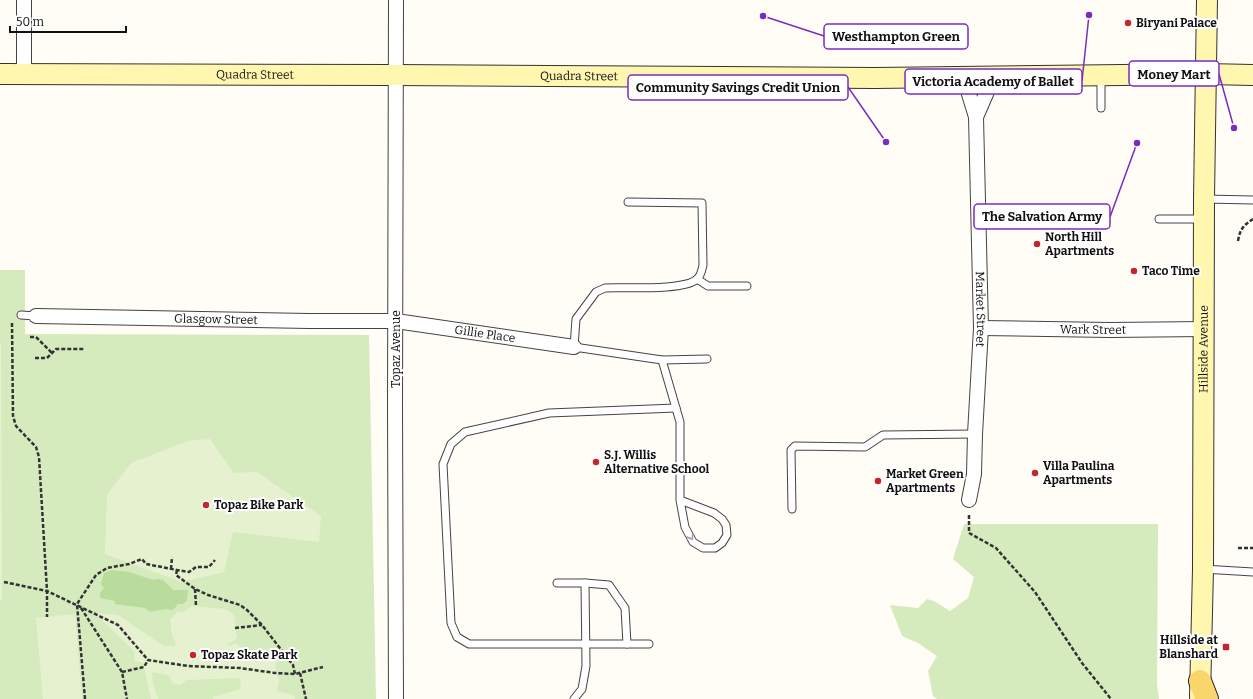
<svg xmlns="http://www.w3.org/2000/svg" width="1253" height="699" viewBox="0 0 1253 699" font-family="Bitter,serif">
<style>
.green{fill:#d5ebbd}
.forest{fill:#b9dc9c}
.pitch{fill:#e6f2cf}
.lines{fill:none;stroke-linecap:round;stroke-linejoin:round}
.service-casing{stroke:#444;stroke-width:9}
.minor-casing{stroke:#444;stroke-width:16}
.secondary-casing{stroke:#333;stroke-width:22}
.primary-casing{stroke:#222;stroke-width:24}
.path{stroke:#333;stroke-width:2.5;stroke-dasharray:4 2;stroke-linecap:butt}
.service{stroke:#fff;stroke-width:7}
.minor{stroke:#fff;stroke-width:14}
.secondary{stroke:#fff6b0;stroke-width:20}
.primary{stroke:#f9d66b;stroke-width:22}
.oneway{stroke:#a0a0a0}
.poi-dot{fill:#c4262e;stroke:#fff;stroke-width:1.5}
.labels{text-anchor:middle;stroke-width:4;stroke-linejoin:round;paint-order:stroke}
.poi-label{font-size:12px;font-weight:bold;fill:#111;stroke:#fff;text-anchor:start}
.street-label{font-size:12px;fill:#111;stroke:#fff}
.leader{fill:none;stroke:#7b2cbf;stroke-width:1.5}
.callout-dot{fill:#7b2cbf;stroke:#fff;stroke-width:1.5}
.callout{fill:#fff;stroke:#7b2cbf;stroke-width:1.5}
.callout-label{font-size:13px;text-anchor:middle;font-weight:bold;fill:#111}
</style>
<rect width="100%" height="100%" fill="#fffdf5"/>
<!-- green -->
<g class="green">
<path d="M 0,270 L 25,270 L 25,334 L 369,335 L 376,699 L 0,699 Z"/>
<path d="M 964,524 L 1158,524 L 1157,684 L 1159,699 L 937,699 L 933,696 L 928,671 L 937,656 L 918,643 L 902,636 L 890,605 L 918,608 L 927,599 L 934,601 L 950,611 L 968,598 L 974,577 L 953,559 Z"/>
</g>
<!-- forest -->
<path class="forest" d="M 112,570 L 129,572 L 153,580 L 157,579 L 163,580 L 173,590 L 188,590 L 187,600 L 183,604 L 178,604 L 173,610 L 166,609 L 150,612 L 145,608 L 115,604 L 115,601 L 100,598 L 100,593 L 104,588 L 101,584 L 104,573 Z"/>
<!-- pitch -->
<g class="pitch">
<path d="M 0,343 L 1,343 L 2,600 L 0,600 Z"/>
<path d="M 210,439 L 234,473 L 257,472 L 321,516 L 319,542 L 233,532 L 224,572 L 182,582 L 105,554 L 107,495 L 131,463 L 188,441 Z"/>
<path d="M 192,606 L 225,609 L 234,615 L 237,638 L 227,645 L 230,646 L 235,643 L 254,657 L 276,659 L 277,661 L 275,668 L 279,681 L 277,691 L 294,695 L 295,699 L 213,699 L 213,697 L 241,689 L 240,678 L 187,680 L 180,685 L 173,684 L 168,675 L 152,672 L 153,684 L 158,699 L 151,699 L 143,663 L 134,661 L 135,652 L 96,614 L 97,613 L 118,615 L 164,646 L 174,646 L 176,644 L 172,635 L 170,619 L 178,612 L 184,612 Z"/>
<path d="M 75,614 L 82,699 L 43,699 L 36,618 Z"/>
</g>
<g class="lines">
<!-- service casing -->
<g class="service-casing">
<g id="service">
<path d="M 1101,108 L 1101,76"/>
<path d="M 1204,199 L 1253,200"/>
<path d="M 628,202 L 702,203 L 703,265 C 702,269 701,276 697,279 C 685,291 623,287 605,288 L 596,292 L 576,319 L 574,347 L 662,360 L 707,359"/>
<path d="M 1159,219 L 1203,219"/>
<path d="M 697,279 L 708,286 L 747,286"/>
<path d="M 21,315 L 36,316"/>
<path d="M 662,360 L 680,422 L 680,500 L 685,527 L 693,542 L 703,548 L 715,548 L 722,543 L 727,535 L 726,525 L 722,519 L 714,513 L 680,500"/>
<path d="M 792,509 L 791,450 L 795,446 L 865,447 L 883,435 L 975,434"/>
<path d="M 1203,569 L 1253,572"/>
<path d="M 557,583 L 585,583 L 609,585 L 625,608 L 627,644"/>
<path d="M 649,644 L 469,644 L 457,637 L 451,623 L 443,464 L 451,444 L 465,432 L 549,413 L 676,408"/>
<path d="M 574,699 L 582,689 L 586,666 L 585,583"/>
</g>
</g>
<!-- minor casing -->
<g class="minor-casing">
<g id="minor">
<path d="M 396,0 L 395,407 L 396,699"/>
<path d="M 24,74 L 24,0"/>
<path id="s1" d="M 964,78 L 976,117 L 981,328 L 975,434 L 974,474 L 969,500"/>
<path d="M 976,117 L 993,78"/>
<path id="s2" d="M 36,316 L 309,321 L 396,321 L 574,347"/>
<path id="s3" d="M 981,328 L 1110,330 L 1204,329"/>
</g>
</g>
<!-- secondary casing -->
<g class="secondary-casing">
<g id="secondary">
<path id="s4" d="M 0,74 L 395,75 L 875,78 L 1207,74 L 1253,75"/>
<path id="s5" d="M 1200,697 L 1203,569 L 1204,199 L 1207,0"/>
</g>
</g>
<!-- primary casing -->
<g class="primary-casing">
<path id="primary" d="M 1200,681 L 1207,699"/>
</g>
<!-- path -->
<g class="path">
<path d="M 1238,241 C 1240,229 1243,226 1253,219"/>
<path d="M 12,323 L 13,416 L 16,426 L 36,447 L 39,457 L 47,591 L 47,617"/>
<path d="M 30,337 L 36,337 L 52,353"/>
<path d="M 35,358 L 47,358 L 56,349 L 84,349"/>
<path d="M 969,515 L 969,533 L 996,548 L 1035,592 L 1082,663 L 1111,699"/>
<path d="M 1238,548 L 1253,548"/>
<path d="M 171,569 L 172,557"/>
<path d="M 177,570 L 176,575 L 195,589 L 208,595 L 240,605 L 247,610 L 262,625 L 293,665 L 295,674"/>
<path d="M 4,582 L 47,591 L 118,625 L 148,660 L 188,666 L 240,668 L 275,673 L 295,674 L 323,667"/>
<path d="M 195,589 L 196,606"/>
<path d="M 81,608 L 122,672 L 127,699"/>
<path d="M 235,628 L 262,625"/>
<path d="M 122,672 L 144,667 L 148,660"/>
<path d="M 300,673 L 306,699"/>
<path d="M 85,699 L 77,604 L 96,575 L 107,568 L 129,564 L 142,559 L 146,564 L 177,570 L 189,572 L 196,567 L 209,567 L 215,560"/>
</g>
<!-- service -->
<use href="#service" class="service"/>
<!-- minor -->
<use href="#minor" class="minor"/>
<!-- secondary -->
<use href="#secondary" class="secondary"/>
<!-- primary -->
<use href="#primary" class="primary"/>
</g>
<!-- one-way arrows -->
<defs><path id="oneway-chevron" d="M-2-3.5L2.5 0L-2 3.5" fill="none" stroke-width="1.6" stroke-linecap="round" stroke-linejoin="round"/></defs>
<use class="oneway" href="#oneway-chevron" transform="translate(691 537) rotate(59)"/>
<!-- markers -->
<g class="poi-dot">
<circle cx="1128" cy="23" r="4"/>
<circle cx="1037" cy="244" r="4"/>
<circle cx="1134" cy="271" r="4"/>
<circle cx="596" cy="462" r="4"/>
<circle cx="1035" cy="473" r="4"/>
<circle cx="878" cy="481" r="4"/>
<circle cx="206" cy="505" r="4"/>
<rect x="1222" y="643" width="8" height="8" rx="2"/>
<circle cx="193" cy="655" r="4"/>
</g>
<g class="labels">
<!-- poi labels -->
<g class="poi-label">
<text x="1136" y="27">Biryani Palace</text>
<text x="1045" y="241">North Hill<tspan x="1045" dy="14">Apartments</tspan></text>
<text x="1142" y="275">Taco Time</text>
<text x="604" y="459">S.J. Willis<tspan x="604" dy="14">Alternative School</tspan></text>
<text x="1043" y="470">Villa Paulina<tspan x="1043" dy="14">Apartments</tspan></text>
<text x="886" y="478">Market Green<tspan x="886" dy="14">Apartments</tspan></text>
<text x="214" y="509">Topaz Bike Park</text>
<text x="1218" y="644" text-anchor="end">Hillside at<tspan x="1218" dy="14">Blanshard</tspan></text>
<text x="201" y="659">Topaz Skate Park</text>
</g>
<!-- street labels -->
<g class="street-label">
<text dy="4" stroke="none"><textPath href="#s4" startOffset="255">Quadra Street</textPath></text>
<text dy="4" stroke="none"><textPath href="#s4" startOffset="579">Quadra Street</textPath></text>
<text dy="4" stroke="none"><textPath href="#s1" startOffset="233">Market Street</textPath></text>
<text dy="4" stroke="none"><textPath href="#s2" startOffset="180">Glasgow Street</textPath></text>
<text dy="4" stroke="none"><textPath href="#s3" startOffset="112">Wark Street</textPath></text>
<text dy="4" stroke="none"><textPath href="#s2" startOffset="450">Gillie Place</textPath></text>
<text transform="translate(396 349) rotate(-90)" y="4">Topaz Avenue</text>
<text dy="4" stroke="none"><textPath href="#s5" startOffset="348">Hillside Avenue</textPath></text>
</g>
</g>
<!-- callouts -->
<path class="leader" d="M763 16L824 36M1234 128L1219 74M1089 15L1082 81M886 142L848 87M1137 143L1110 217"/>
<g class="callout-dot">
<circle cx="763" cy="16" r="4"/>
<circle cx="1234" cy="128" r="4"/>
<circle cx="1089" cy="15" r="4"/>
<circle cx="886" cy="142" r="4"/>
<circle cx="1137" cy="143" r="4"/>
</g>
<g class="callout">
<rect x="824" y="24" width="144" height="25" rx="4"/>
<rect x="1129" y="61" width="90" height="25" rx="4"/>
<rect x="905" y="69" width="177" height="25" rx="4"/>
<rect x="628" y="75" width="220" height="25" rx="4"/>
<rect x="974" y="204" width="136" height="25" rx="4"/>
</g>
<g class="callout-label">
<text x="896" y="41">Westhampton Green</text>
<text x="1174" y="79">Money Mart</text>
<text x="993" y="86">Victoria Academy of Ballet</text>
<text x="738" y="92">Community Savings Credit Union</text>
<text x="1042" y="221">The Salvation Army</text>
</g>
<!-- scale -->
<path d="M10 26v6h116v-6" fill="none" stroke="#111111" stroke-width="2"/>
<text x="16" y="26" font-size="12" fill="#111111" stroke="#ffffff" stroke-width="3" paint-order="stroke">50 m</text>
</svg>
